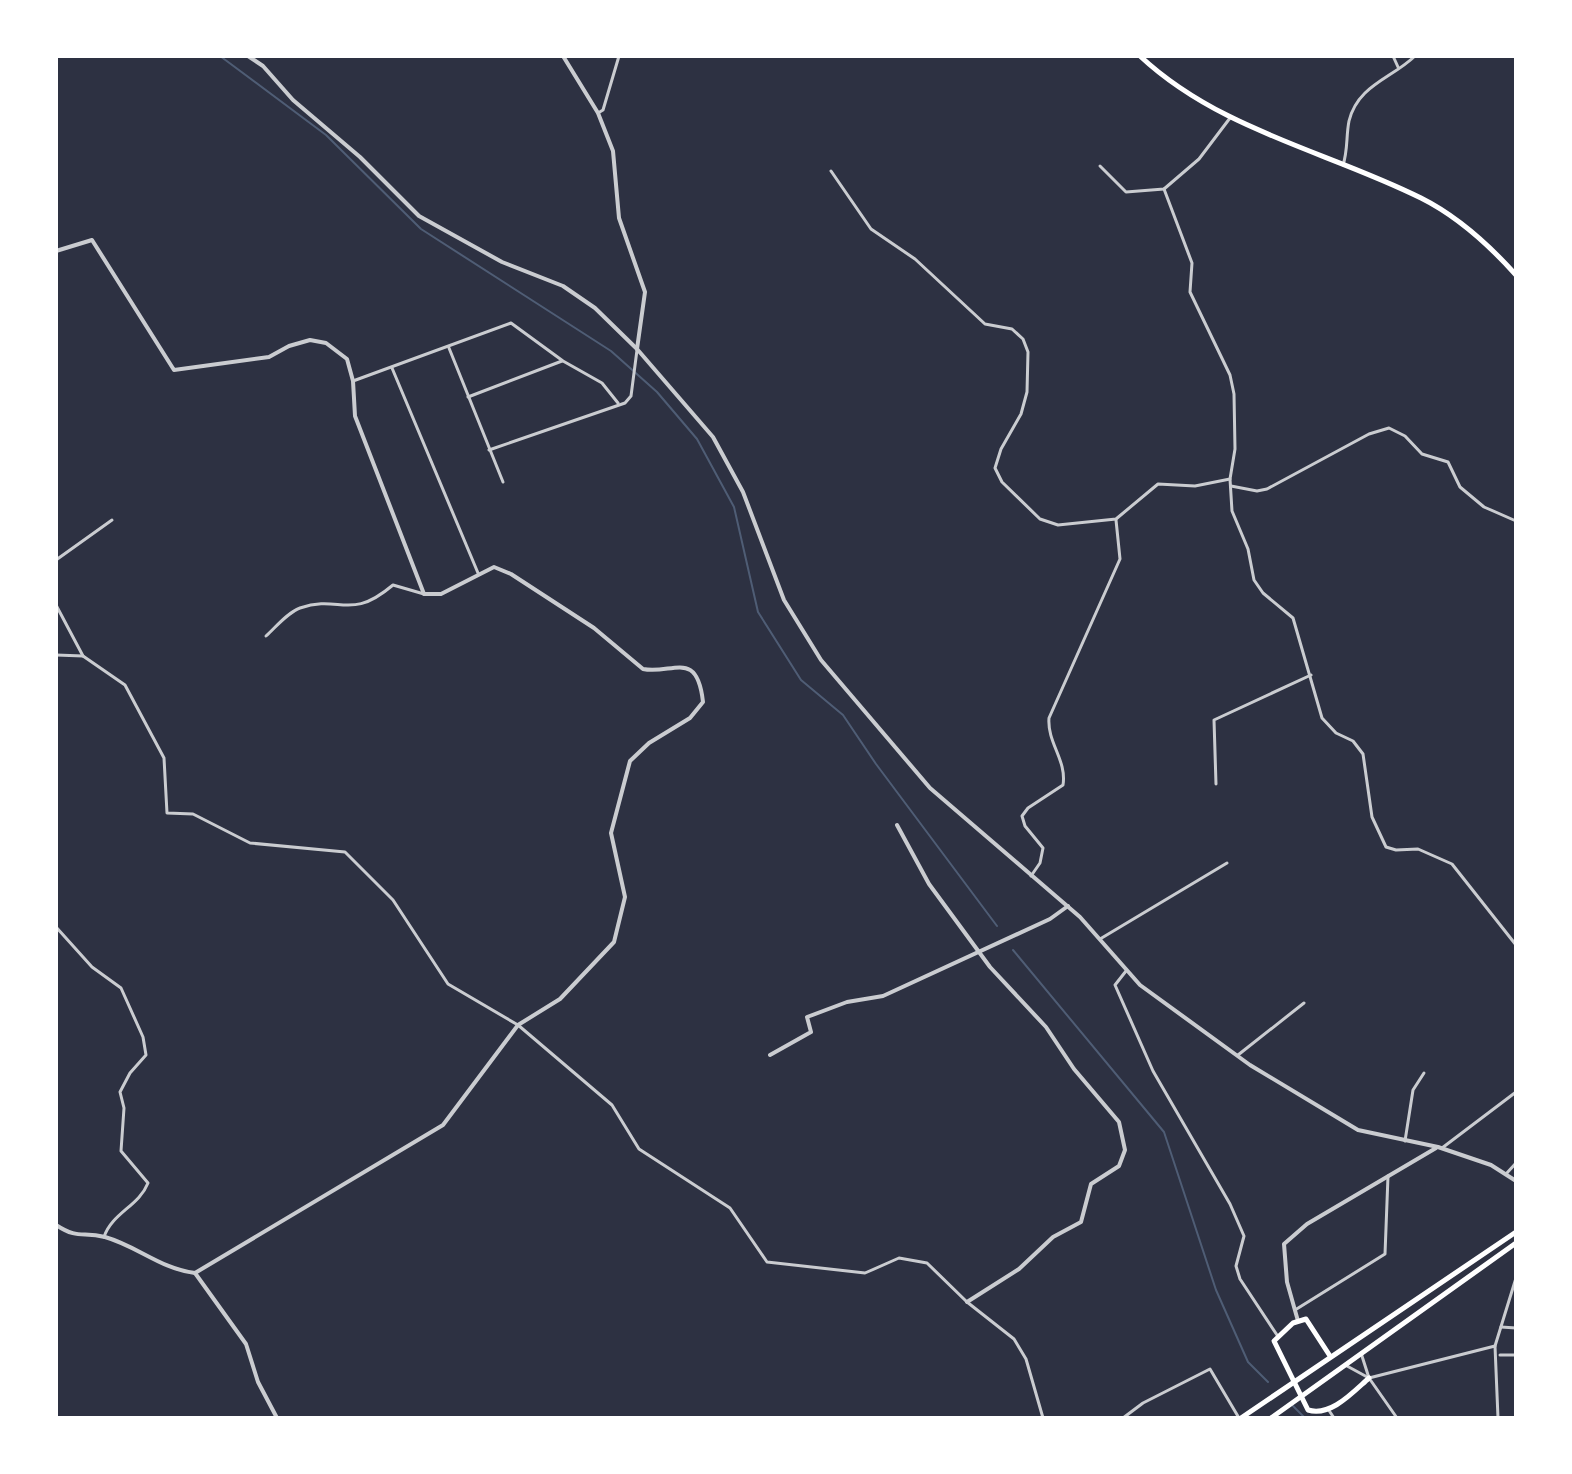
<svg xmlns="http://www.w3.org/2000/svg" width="1572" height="1474" viewBox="0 0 1572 1474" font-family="Arial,sans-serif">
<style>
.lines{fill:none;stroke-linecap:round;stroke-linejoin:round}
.stream{stroke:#4f5d75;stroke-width:2}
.minor{stroke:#caccd0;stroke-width:3}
.tertiary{stroke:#caccd0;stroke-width:4}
.secondary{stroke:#fff;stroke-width:5}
.primary{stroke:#fff;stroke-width:5}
</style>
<rect width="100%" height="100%" fill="#2d3142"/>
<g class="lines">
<!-- stream -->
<g class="stream">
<path d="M 220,56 L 326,135 L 421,229 L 611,351 L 657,392 L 697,439 L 734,507 L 758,612 L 801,680 L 843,715 L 876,764 L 997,926"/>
<path d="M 1013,950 L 1164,1132 L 1216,1290 L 1248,1362 L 1268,1382"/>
<path d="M 1292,1405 L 1305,1418"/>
</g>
<!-- minor -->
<g class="minor">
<path d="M 1393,56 L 1398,67"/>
<path d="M 598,113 L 603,110 L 619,56"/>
<path d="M 1343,165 C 1348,150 1346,136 1349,121 C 1358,85 1391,79 1415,56"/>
<path d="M 1100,166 L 1126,192 L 1164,189 L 1199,159 L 1230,118"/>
<path d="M 831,171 L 871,229 L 915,259 L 985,324 L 1012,329 L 1023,339 L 1028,352 L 1027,392 L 1021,414 L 1001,449 L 995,468 L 1002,482 L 1040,519 L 1058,525 L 1116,519 L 1158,484 L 1195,486 L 1230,479"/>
<path d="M 1164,189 L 1192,263 L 1190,292 L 1230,375 L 1234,394 L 1235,449 L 1230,479 L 1232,511 L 1248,549 L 1254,580 L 1263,593 L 1293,618 L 1322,718 L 1336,733 L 1353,741 L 1363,754 L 1372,817 L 1386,847 L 1396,850 L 1418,849 L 1452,864 L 1516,945"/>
<path d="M 449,348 L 503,482"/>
<path d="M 392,368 L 478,573"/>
<path d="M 353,381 L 511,323 L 563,361 L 602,383 L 618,403"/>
<path d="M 468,397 L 562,361"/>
<path d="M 489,450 L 625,403 L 631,396 L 637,350"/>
<path d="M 1231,486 L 1257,491 L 1267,489 L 1369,434 L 1389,428 L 1405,436 L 1422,454 L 1448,462 L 1460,487 L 1484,507 L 1516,521"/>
<path d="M 56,560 L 112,520"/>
<path d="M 56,605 L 83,656"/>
<path d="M 266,636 C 276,627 287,613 300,608 C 341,594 349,622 393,585 L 424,594"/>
<path d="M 56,655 L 83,656 L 125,685 L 164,758 L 167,813 L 193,814 L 250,843 L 345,852 L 393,900 L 448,984 L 518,1025 L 612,1105 L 639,1149 L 730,1208 L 767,1262 L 865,1273 L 899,1258 L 927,1263 L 967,1302 L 1014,1339 L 1026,1359 L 1043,1418"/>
<path d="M 1216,784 L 1214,720 L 1311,675"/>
<path d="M 1031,876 L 1040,863 L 1043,848 L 1025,826 L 1022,816 L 1028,808 L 1063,785 C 1067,760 1047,743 1049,718 L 1120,559 L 1116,520"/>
<path d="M 56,927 L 92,967 L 121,988 L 143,1037 L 146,1055 L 130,1073 L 120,1092 L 124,1108 L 121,1151 L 148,1183 C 139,1206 112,1213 104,1237"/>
<path d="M 1100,939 L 1227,863"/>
<path d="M 1126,971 L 1115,985 L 1153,1071 L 1230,1204 L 1244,1236 L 1236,1266 L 1240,1279 L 1277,1335"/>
<path d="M 1238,1055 L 1304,1003"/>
<path d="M 1405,1141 L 1413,1090 L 1424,1073"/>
<path d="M 1442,1148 L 1516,1092"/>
<path d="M 1506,1174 L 1516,1163"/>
<path d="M 1295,1310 L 1385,1254 L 1388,1176"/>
<path d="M 1501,1327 L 1516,1328"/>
<path d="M 1495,1346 L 1516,1278"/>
<path d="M 1361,1353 L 1369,1378 L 1397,1418"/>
<path d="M 1500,1355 L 1516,1355"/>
<path d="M 1347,1366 L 1369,1378"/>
<path d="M 1369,1378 L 1495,1346 L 1498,1418"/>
<path d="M 1328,1409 L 1334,1418"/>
<path d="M 1123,1418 L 1143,1403 L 1210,1369 L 1239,1418"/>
</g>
<!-- tertiary -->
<g class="tertiary">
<path d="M 248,56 L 263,66 L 293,100 L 360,157 L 419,216 L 502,262 L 563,286 L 595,308 L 637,349 L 713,437 L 743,492 L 784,600 L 821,660 L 930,788 L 1080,917 L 1140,985 L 1250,1065 L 1358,1130 L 1438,1147 L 1491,1165 L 1516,1181"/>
<path d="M 563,56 L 598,113 L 613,151 L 619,218 L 645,292 L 637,349"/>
<path d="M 56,251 L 92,240 L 174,370 L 269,357 L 289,346 L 310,340 L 326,343 L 347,359 L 353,381 L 355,416 L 424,594 L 441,594 L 494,567 L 511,574 L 594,628 L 643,669 C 672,675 697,648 703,702 L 690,718 L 649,743 L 630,761 L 611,833 L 625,897 L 614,942 L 560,999 L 518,1025 L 443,1125 L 195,1273 C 161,1269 137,1246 105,1237 C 82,1231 79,1240 56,1225"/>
<path d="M 897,825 L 929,884 L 990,967 L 1046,1027 L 1074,1069 L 1119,1122 L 1125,1150 L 1119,1166 L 1091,1184 L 1081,1222 L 1053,1237 L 1019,1269 L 967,1302"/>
<path d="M 770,1055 L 811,1032 L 807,1017 L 847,1002 L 883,996 L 1050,919 L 1068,906"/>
<path d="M 195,1273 L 246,1344 L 258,1382 L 277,1418"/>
<path d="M 1298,1321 L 1287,1282 L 1284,1244 L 1307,1224 L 1436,1148"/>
</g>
<!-- secondary -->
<path class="secondary" d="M 1140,56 C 1219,130 1327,151 1421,198 C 1457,216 1490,246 1516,275"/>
<!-- primary -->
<g class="primary">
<path d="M 1330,1356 L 1306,1319 L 1293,1323 L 1274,1341 L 1308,1410 C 1331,1417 1353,1392 1369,1378"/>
<path d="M 1241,1418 L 1516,1232"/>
<path d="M 1271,1418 L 1516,1243"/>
</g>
</g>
<!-- border -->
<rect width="1572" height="1474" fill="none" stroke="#ffffff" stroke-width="116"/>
</svg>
